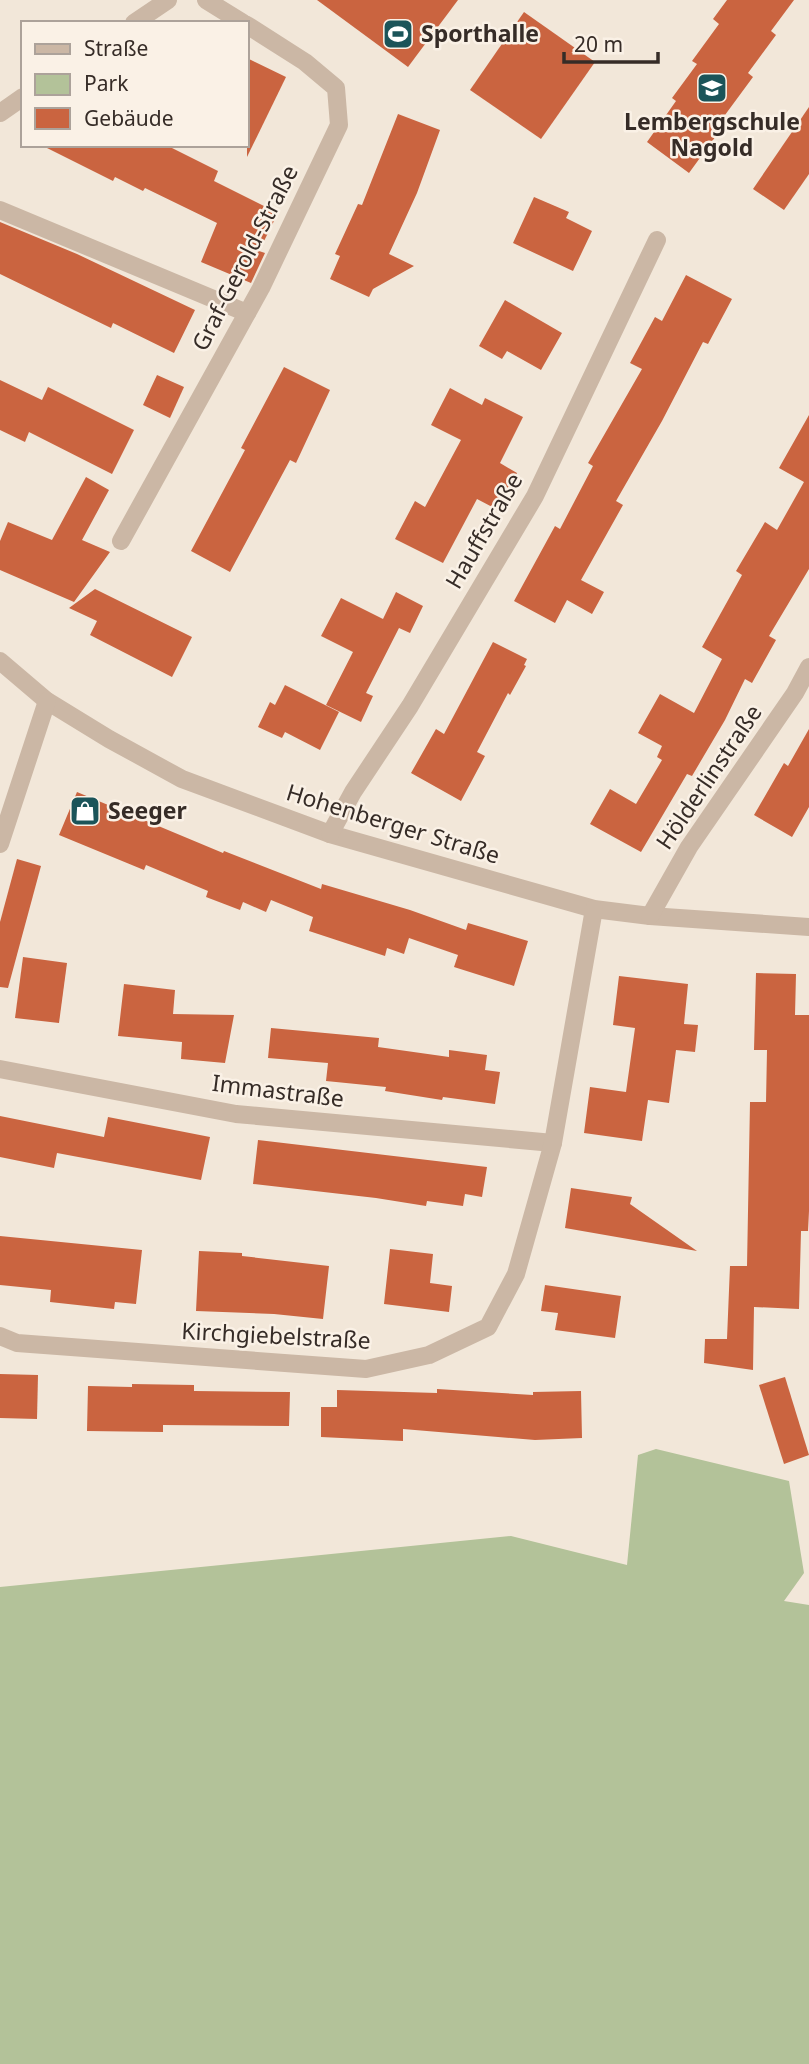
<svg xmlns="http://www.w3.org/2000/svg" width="809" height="2064" viewBox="0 0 809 2064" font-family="'Noto Sans',sans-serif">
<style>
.green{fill:#b3c299}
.building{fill:#ca6440}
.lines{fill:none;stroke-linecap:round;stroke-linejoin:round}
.minor{stroke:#cbb7a5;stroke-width:18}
.labels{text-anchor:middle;stroke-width:5;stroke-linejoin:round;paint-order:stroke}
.poi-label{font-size:23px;font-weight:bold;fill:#362c27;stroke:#faf1e6;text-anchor:start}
.street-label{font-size:23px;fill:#362c27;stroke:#faf1e6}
</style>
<rect width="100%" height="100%" fill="#f2e7d9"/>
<!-- green -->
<path class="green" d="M 656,1449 L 789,1481 L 804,1573 L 784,1601 L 809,1605 L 809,2064 L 0,2064 L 0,1587 L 511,1536 L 627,1565 L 638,1455 Z"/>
<!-- building -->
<g class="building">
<path d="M 317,0 L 458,0 L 408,67 Z"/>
<path d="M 727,0 L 794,0 L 771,31 L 776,35 L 748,73 L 753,77 L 725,115 L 729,118 L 689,173 L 647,142 L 676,101 L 672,98 L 697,64 L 692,61 L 719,24 L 713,19 Z"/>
<path d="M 524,12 L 595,62 L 541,139 L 470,90 Z"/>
<path d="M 247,58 L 286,77 L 247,157 Z"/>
<path d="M 809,107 L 809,174 L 784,210 L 753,189 Z"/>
<path d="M 398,114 L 440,130 L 417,193 L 389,254 L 414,266 L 373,289 L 369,297 L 330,279 L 340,256 L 335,254 L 358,204 L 362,205 Z"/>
<path d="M 41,145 L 166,145 L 218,171 L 214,181 L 278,213 L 259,251 L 265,253 L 251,283 L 201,262 L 217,223 L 145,188 L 143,191 L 115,177 L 113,181 Z"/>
<path d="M 534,197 L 569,212 L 566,218 L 592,231 L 573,271 L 513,243 Z"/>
<path d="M 0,222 L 77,254 L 195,310 L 174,353 L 113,323 L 111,328 L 0,274 Z"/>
<path d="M 686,275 L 732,299 L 708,344 L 703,342 L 662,421 L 616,501 L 623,505 L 581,580 L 604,592 L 592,614 L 567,600 L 555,623 L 514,601 L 555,526 L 560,529 L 593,466 L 588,463 L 642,369 L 630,363 L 655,317 L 662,321 Z"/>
<path d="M 505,300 L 562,333 L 541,370 L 507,351 L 502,359 L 479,346 Z"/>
<path d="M 284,367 L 330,390 L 296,463 L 290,460 L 230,572 L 191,551 L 245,450 L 241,448 Z"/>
<path d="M 157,375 L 184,387 L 170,418 L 143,405 Z"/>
<path d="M 0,380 L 42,400 L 48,387 L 134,430 L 112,474 L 29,432 L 25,442 L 0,430 Z"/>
<path d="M 450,388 L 482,405 L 485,398 L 523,417 L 500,463 L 517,473 L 498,510 L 477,499 L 443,563 L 395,539 L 415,501 L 425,507 L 461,440 L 431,425 Z"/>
<path d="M 809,415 L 809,569 L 769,636 L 776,640 L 752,683 L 745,679 L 725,720 L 692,776 L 687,774 L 641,852 L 590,824 L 610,789 L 636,804 L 662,760 L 657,757 L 662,746 L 638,733 L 660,694 L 694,713 L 722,659 L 702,647 L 742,575 L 736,571 L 765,522 L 777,530 L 804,482 L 779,468 Z"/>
<path d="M 86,477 L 109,490 L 82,540 L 110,552 L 74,602 L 0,570 L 0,541 L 8,522 L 52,540 Z"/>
<path d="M 95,589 L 192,637 L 172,677 L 90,635 L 97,621 L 69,608 Z"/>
<path d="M 396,592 L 423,606 L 410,633 L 399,628 L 366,693 L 373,696 L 361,722 L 326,705 L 353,652 L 321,636 L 341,598 L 383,619 Z"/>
<path d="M 493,642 L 527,659 L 524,665 L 526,666 L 510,695 L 508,693 L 477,752 L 485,756 L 461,801 L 411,773 L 436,729 L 444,734 Z"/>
<path d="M 285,685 L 339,712 L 320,750 L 285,732 L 282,738 L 258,727 L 270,702 L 275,705 Z"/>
<path d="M 809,729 L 809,807 L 792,837 L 754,815 L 784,763 L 788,766 Z"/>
<path d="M 77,792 L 223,853 L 224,851 L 321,889 L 322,884 L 410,910 L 466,930 L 468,923 L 528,941 L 514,986 L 454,967 L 458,955 L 409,938 L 404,954 L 387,948 L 385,956 L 309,931 L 313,917 L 271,900 L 266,912 L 243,902 L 240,910 L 206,897 L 208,891 L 146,865 L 144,870 L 59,835 Z"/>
<path d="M 17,859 L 41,866 L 8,988 L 0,987 L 0,922 Z"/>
<path d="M 23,957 L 67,963 L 59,1023 L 15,1018 Z"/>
<path d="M 756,973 L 796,974 L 795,1015 L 809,1015 L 809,1211 L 808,1231 L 801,1231 L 799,1309 L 754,1307 L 753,1370 L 704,1363 L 705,1339 L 727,1339 L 730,1266 L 747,1266 L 750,1102 L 766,1102 L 767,1050 L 754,1050 Z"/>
<path d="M 619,976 L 688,984 L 684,1024 L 698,1025 L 695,1052 L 676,1050 L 669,1103 L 648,1100 L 642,1141 L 584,1133 L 590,1087 L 626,1092 L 635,1028 L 613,1025 Z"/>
<path d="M 124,984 L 175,990 L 173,1014 L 234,1015 L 225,1063 L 181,1059 L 182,1042 L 118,1036 Z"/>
<path d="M 271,1028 L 379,1038 L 378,1047 L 449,1057 L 449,1050 L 487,1055 L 485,1070 L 500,1072 L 495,1104 L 443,1097 L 442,1100 L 385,1091 L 386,1087 L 326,1081 L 328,1063 L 268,1058 Z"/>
<path d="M 0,1116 L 104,1137 L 108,1117 L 210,1137 L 201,1180 L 57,1153 L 54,1168 L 0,1157 Z"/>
<path d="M 258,1140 L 487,1167 L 482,1197 L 465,1194 L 463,1206 L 427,1201 L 426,1206 L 376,1198 L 253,1184 Z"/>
<path d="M 571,1188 L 632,1197 L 630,1204 L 697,1251 L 565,1228 Z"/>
<path d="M 0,1236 L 142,1250 L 136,1304 L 115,1302 L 114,1309 L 50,1302 L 51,1290 L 0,1285 Z"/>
<path d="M 390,1249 L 433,1254 L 430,1283 L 452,1286 L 449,1312 L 384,1304 Z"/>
<path d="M 199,1251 L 242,1253 L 242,1256 L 329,1266 L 323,1319 L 274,1314 L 196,1311 Z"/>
<path d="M 545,1285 L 621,1296 L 615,1338 L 555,1330 L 558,1313 L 541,1311 Z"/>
<path d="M 0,1374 L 38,1375 L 37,1419 L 0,1418 Z"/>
<path d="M 785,1377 L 809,1455 L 784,1464 L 759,1385 Z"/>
<path d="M 132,1384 L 194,1385 L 194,1391 L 290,1392 L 289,1426 L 163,1425 L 163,1432 L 87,1431 L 88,1386 L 132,1387 Z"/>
<path d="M 437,1389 L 533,1395 L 533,1392 L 581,1391 L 582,1438 L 535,1440 L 403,1429 L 403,1441 L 321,1437 L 321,1407 L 337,1407 L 337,1390 L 437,1393 Z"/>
</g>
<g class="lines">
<!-- minor -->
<g class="minor">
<path d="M 206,0 L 243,23"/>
<path d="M 134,23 L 168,0"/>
<path d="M 0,113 L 23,97"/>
<path d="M 0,210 L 247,313"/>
<path d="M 121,541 L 261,288 L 339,125 L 336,88 L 305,62 L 247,25"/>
<path d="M 0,661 L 47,701 L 109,739 L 182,779 L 330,834 L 594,909 L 650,916 L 809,927"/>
<path d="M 330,834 L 353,792 L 410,706 L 535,496 L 657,240"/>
<path d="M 0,844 L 47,701"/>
<path d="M 650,916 L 689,847 L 795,693 L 809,667"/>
<path d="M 0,1069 L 236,1114 L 553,1143"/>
<path d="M 0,1336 L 17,1343 L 366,1369 L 429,1355 L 488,1327 L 516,1274 L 553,1143 L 594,909"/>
</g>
</g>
<!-- icons -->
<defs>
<g id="stadium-square" transform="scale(1.575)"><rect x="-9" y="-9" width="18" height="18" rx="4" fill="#1b5459" stroke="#faf1e6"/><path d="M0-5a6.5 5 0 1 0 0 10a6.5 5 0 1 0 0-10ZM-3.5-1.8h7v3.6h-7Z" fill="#fff"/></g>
<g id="school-square" transform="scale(1.575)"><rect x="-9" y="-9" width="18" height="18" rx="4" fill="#1b5459" stroke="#faf1e6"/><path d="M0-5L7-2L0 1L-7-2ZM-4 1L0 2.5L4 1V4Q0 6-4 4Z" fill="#fff"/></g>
<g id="shop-square" transform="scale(1.575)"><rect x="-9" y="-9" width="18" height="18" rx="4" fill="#1b5459" stroke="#faf1e6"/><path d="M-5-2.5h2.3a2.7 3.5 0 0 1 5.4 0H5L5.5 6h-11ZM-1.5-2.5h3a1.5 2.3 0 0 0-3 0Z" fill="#fff"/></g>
</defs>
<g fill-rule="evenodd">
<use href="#stadium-square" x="398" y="34"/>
<use href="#school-square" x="712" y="88"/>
<use href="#shop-square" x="85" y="811"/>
</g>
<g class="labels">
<!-- poi labels -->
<g class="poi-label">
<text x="421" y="42">Sporthalle</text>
<text x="712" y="130" text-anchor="middle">Lembergschule<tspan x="712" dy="26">Nagold</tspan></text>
<text x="108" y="819">Seeger</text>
</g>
<!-- street labels -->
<g class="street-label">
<text transform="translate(245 258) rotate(-63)" y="8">Graf-Gerold-Straße</text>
<text transform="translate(484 531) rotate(-60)" y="8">Hauffstraße</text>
<text transform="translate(709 777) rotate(-56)" y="8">Hölderlinstraße</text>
<text transform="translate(393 824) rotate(17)" y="8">Hohenberger Straße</text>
<text transform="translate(278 1091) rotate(7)" y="8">Immastraße</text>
<text transform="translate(276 1336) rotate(3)" y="8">Kirchgiebelstraße</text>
</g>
</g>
<!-- legend -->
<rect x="21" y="21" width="228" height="126" fill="#faf1e6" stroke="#aca29a" stroke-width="2"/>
<rect x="35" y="44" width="35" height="10" fill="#cbb7a5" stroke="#aca29a" stroke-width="2"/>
<text x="84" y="56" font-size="21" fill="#362c27">Straße</text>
<rect x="35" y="74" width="35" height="21" fill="#b3c299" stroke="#aca29a" stroke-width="2"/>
<text x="84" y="91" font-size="21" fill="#362c27">Park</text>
<rect x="35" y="108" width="35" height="21" fill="#ca6440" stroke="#aca29a" stroke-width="2"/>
<text x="84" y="126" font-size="21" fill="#362c27">Gebäude</text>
<!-- scale -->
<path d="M564 52v10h94v-10" fill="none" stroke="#362c27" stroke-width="3.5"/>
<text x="574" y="52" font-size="21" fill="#362c27" stroke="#faf1e6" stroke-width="5" paint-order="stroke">20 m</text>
</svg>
